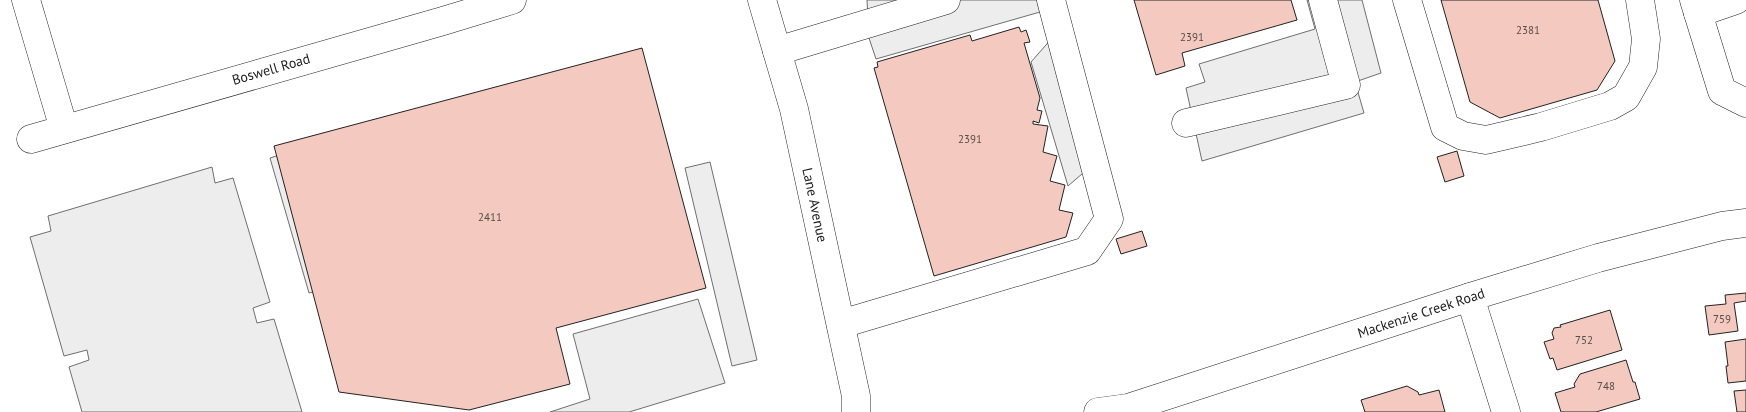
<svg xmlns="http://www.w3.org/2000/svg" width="1746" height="412" viewBox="0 0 1746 412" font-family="'PT Sans',sans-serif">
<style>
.parking{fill:#ededed;stroke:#6f6f6f}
.building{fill:#f3c9c0;stroke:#222}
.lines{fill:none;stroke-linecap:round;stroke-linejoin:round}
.minor-casing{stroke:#222;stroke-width:29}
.major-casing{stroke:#222;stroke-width:29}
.minor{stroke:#fff;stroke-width:28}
.major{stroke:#fff;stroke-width:28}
.labels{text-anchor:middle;stroke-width:4;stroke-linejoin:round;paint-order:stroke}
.number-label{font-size:11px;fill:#564c4a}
.street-label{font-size:14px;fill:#222;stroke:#fff}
</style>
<rect width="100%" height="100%" fill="#fff"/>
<!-- parking -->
<g class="parking">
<path d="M 867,0 L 1037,0 L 1040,12 L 876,59 L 869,38 Z"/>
<path d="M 1307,0 L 1362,0 L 1381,73 L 1355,82 L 1364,113 L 1202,161 L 1186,88 L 1205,82 L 1199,64 L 1315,29 Z"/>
<path d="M 1053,37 L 1090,167 L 1068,186 L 1031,62 Z"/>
<path d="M 289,152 L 328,288 L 309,293 L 270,158 Z"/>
<path d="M 710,162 L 757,360 L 732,366 L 685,168 Z"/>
<path d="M 212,167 L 215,183 L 233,178 L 270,302 L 253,308 L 257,323 L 274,319 L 302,412 L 82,412 L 69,367 L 89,360 L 87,350 L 64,356 L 30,237 L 51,231 L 48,216 Z"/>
<path d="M 698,299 L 725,383 L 629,412 L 550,412 L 590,399 L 573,334 Z"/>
</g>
<!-- building -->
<g class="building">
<path d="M 1134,0 L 1291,0 L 1297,20 L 1182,53 L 1185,66 L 1156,75 Z"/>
<path d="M 1441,0 L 1598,0 L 1615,61 L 1597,90 L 1500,118 L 1470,102 Z"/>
<path d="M 1019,27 L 1021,32 L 1026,30 L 1030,42 L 1024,43 L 1040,98 L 1037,110 L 1042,111 L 1039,123 L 1033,121 L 1033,124 L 1048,126 L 1043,152 L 1057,156 L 1050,181 L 1065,185 L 1059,210 L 1073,213 L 1066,237 L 934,276 L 874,68 L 878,67 L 877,62 L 970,35 L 972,41 Z"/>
<path d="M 642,48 L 706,288 L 556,328 L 570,384 L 469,410 L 339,392 L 274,146 Z"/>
<path d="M 1457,151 L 1464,176 L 1445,182 L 1437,157 Z"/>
<path d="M 1142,231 L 1147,246 L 1121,254 L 1116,239 Z"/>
<path d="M 1746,293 L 1746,301 L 1734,303 L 1738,331 L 1709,335 L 1705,306 L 1726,304 L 1725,295 Z"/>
<path d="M 1610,310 L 1622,350 L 1557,370 L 1553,358 L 1550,359 L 1544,342 L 1554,339 L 1552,333 L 1554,328 L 1561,327 L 1560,325 Z"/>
<path d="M 1746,339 L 1746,381 L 1728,383 L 1726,366 L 1728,366 L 1725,342 Z"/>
<path d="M 1626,360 L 1633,382 L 1635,382 L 1640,399 L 1596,412 L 1561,412 L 1555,393 L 1575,387 L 1574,384 L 1580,374 Z"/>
<path d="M 1407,386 L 1418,392 L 1419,395 L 1439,390 L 1445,412 L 1365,412 L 1361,400 Z"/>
<path d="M 1746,390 L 1746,412 L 1737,412 L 1734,391 Z"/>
</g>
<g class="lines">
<!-- minor casing -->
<g class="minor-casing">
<g id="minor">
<path d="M 26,0 L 64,129"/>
<path d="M 1407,0 L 1445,127 L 1463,136 L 1486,140 L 1541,127 L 1610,106 L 1626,97 L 1643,67 L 1646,39 L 1640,0"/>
<path d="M 1694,0 L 1722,91 L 1746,103"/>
<path d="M 1698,13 L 1736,0"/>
<path d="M 777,51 L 946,0"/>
<path d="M 1186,123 L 1346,85 L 1323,0"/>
<path d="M 31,139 L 443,21 L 512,0"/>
<path d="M 1470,297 L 1506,412"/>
<path d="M 841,324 L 1087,251 L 1109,219 L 1051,0"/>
<path d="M 1098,412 L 1128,408 L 1470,297 L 1598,258 L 1722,226 L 1746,223"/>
</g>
</g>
<!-- major casing -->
<g class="major-casing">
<path id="major" d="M 762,0 L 794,109 L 856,396 L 856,412"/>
</g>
<!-- minor -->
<use href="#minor" class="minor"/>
<!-- major -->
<use href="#major" class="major"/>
</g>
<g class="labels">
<!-- number labels -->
<g class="number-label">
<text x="1528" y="34">2381</text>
<text x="1192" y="41">2391</text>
<text x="970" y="143">2391</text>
<text x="490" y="221">2411</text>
<text x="1722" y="323">759</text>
<text x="1584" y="344">752</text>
<text x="1606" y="390">748</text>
</g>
<!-- street labels -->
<g class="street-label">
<text transform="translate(271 69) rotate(-16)" y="5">Boswell Road</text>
<text transform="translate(815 205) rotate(78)" y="5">Lane Avenue</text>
<text transform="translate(1421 313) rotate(-18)" y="5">Mackenzie Creek Road</text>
</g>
</g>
</svg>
